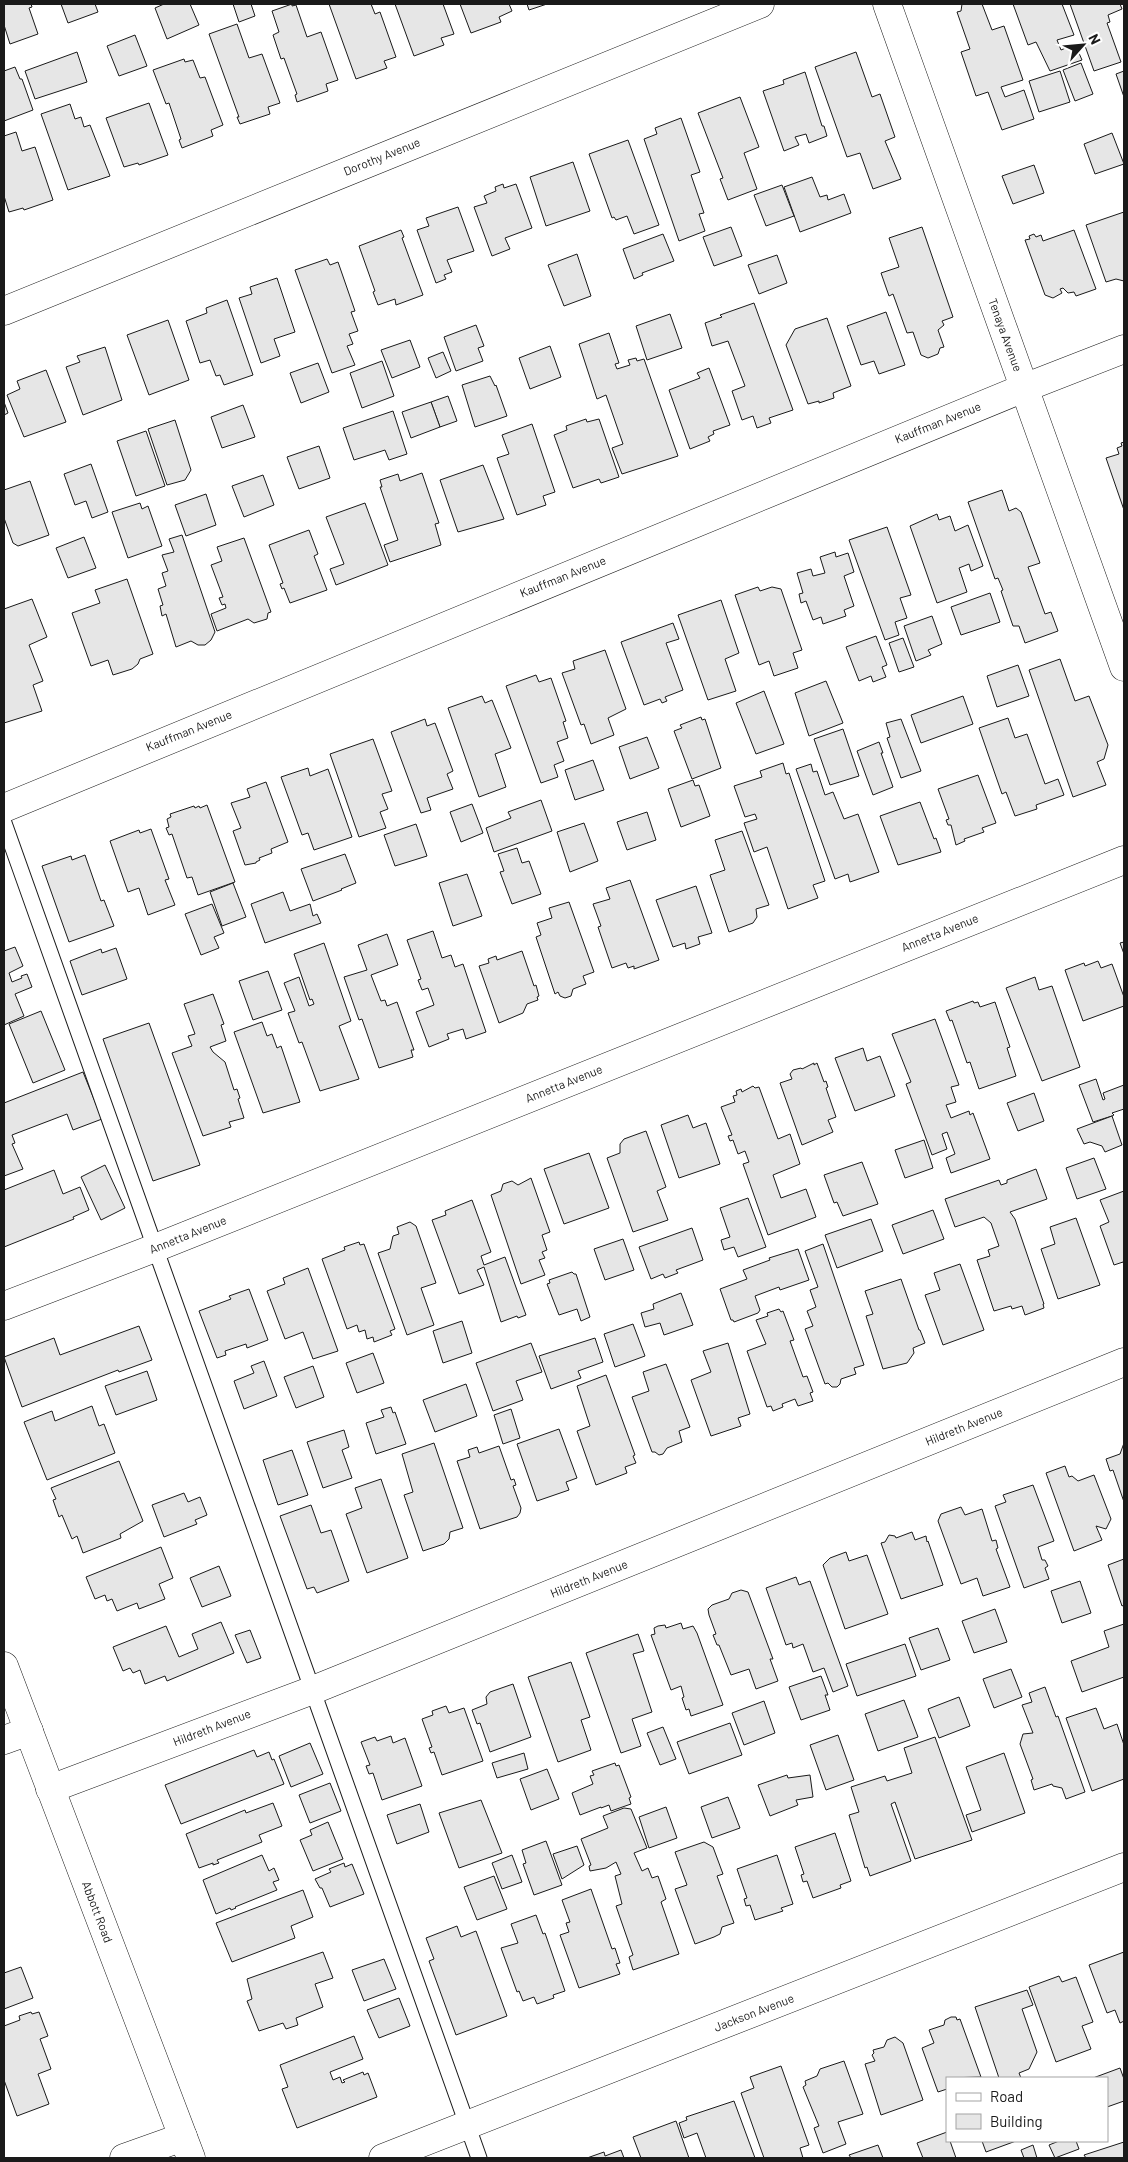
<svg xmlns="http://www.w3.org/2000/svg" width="1128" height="2162" viewBox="0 0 1128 2162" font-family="Barlow,sans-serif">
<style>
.building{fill:#e6e6e6;stroke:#1a1a1a}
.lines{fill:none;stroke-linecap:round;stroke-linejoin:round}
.service-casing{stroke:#1a1a1a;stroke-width:17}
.minor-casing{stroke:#1a1a1a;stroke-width:29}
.tertiary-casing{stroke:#1a1a1a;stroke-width:29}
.service{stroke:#fff;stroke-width:15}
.minor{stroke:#fff;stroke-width:28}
.tertiary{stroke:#fff;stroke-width:28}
.labels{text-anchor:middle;stroke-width:4;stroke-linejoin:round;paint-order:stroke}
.street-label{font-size:12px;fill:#1a1a1a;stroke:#fff}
</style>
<rect width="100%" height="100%" fill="#fff"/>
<!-- building -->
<g class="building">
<path d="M 4,4 L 31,4 L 32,7 L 29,8 L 38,34 L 10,44 L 4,25 Z"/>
<path d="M 61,4 L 95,4 L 98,12 L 68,23 Z"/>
<path d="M 164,4 L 190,4 L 199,25 L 167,39 L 155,8 Z"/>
<path d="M 233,4 L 251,4 L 255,16 L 239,22 Z"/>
<path d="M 292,4 L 292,6 L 296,5 L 307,37 L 321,32 L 338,80 L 326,84 L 328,91 L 297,102 L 295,95 L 297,94 L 284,58 L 281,59 L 273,35 L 279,32 L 272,11 Z"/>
<path d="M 329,4 L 371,4 L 375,14 L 380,12 L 396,57 L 384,61 L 387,68 L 356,79 Z"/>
<path d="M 395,4 L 443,4 L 454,34 L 441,38 L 444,45 L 414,56 Z"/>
<path d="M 460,4 L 509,4 L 512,11 L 499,17 L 501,22 L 471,33 Z"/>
<path d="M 527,4 L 547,4 L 529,10 Z"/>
<path d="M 962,4 L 982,4 L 992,30 L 1004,26 L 1023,80 L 1001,87 L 1005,97 L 1024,90 L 1034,119 L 1002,130 L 988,92 L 976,96 L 961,52 L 970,49 L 957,12 L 961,11 Z"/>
<path d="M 1013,4 L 1062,4 L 1074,35 L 1057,40 L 1061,50 L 1075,44 L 1082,60 L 1050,71 L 1036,42 L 1028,45 Z"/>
<path d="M 1070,4 L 1120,4 L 1122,9 L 1108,15 L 1110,22 L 1107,23 L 1121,62 L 1094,71 Z"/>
<path d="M 237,24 L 249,58 L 262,54 L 280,103 L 268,107 L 270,114 L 240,124 L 237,117 L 239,117 L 209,34 Z"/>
<path d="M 135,35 L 147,66 L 119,76 L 107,46 Z"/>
<path d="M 77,52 L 87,82 L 35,99 L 25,71 Z"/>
<path d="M 856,52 L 872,97 L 880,94 L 895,137 L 885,141 L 901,179 L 873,189 L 860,153 L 847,157 L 815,67 Z"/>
<path d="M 184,59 L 185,62 L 193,60 L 200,78 L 205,77 L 223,125 L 211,130 L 213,136 L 182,148 L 179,140 L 181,139 L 169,103 L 166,104 L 153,70 Z"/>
<path d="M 1081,63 L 1093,94 L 1075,101 L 1063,70 Z"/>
<path d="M 15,67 L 20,79 L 22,79 L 33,110 L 4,121 L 4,71 Z"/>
<path d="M 1060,71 L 1070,102 L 1039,112 L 1029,81 Z"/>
<path d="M 1124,71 L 1124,97 L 1116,74 Z"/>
<path d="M 805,72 L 822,126 L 824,126 L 827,136 L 809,143 L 806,134 L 795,137 L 799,145 L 784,151 L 763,91 L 784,84 L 783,80 Z"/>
<path d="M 740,97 L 759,147 L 744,153 L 757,189 L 728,200 L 720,179 L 723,178 L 698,113 Z"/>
<path d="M 149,103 L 168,155 L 139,165 L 138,163 L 124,167 L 106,118 Z"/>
<path d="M 70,104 L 75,119 L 81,117 L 84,127 L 90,125 L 110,176 L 68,190 L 41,114 Z"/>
<path d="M 681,118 L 700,172 L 691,175 L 704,213 L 699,214 L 705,231 L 679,241 L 644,139 L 657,134 L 655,128 Z"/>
<path d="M 16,132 L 22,151 L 35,147 L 53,200 L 24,210 L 23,208 L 9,212 L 4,196 L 4,136 Z"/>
<path d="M 1112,133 L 1124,164 L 1095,174 L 1084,144 Z"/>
<path d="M 628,140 L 659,225 L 634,234 L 627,216 L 616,220 L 614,217 L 612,218 L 589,154 Z"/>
<path d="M 573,162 L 590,211 L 546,226 L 530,177 Z"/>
<path d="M 1034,165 L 1044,193 L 1013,204 L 1002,176 Z"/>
<path d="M 812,177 L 820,197 L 827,195 L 828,200 L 844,194 L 851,213 L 800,232 L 784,187 Z"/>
<path d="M 503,184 L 504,188 L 516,184 L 532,228 L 505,238 L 510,249 L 492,256 L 474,207 L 487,203 L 484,196 L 496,191 L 495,187 Z"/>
<path d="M 782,185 L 794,216 L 766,226 L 754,195 Z"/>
<path d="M 458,207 L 474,251 L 447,260 L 452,272 L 444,275 L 446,279 L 436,283 L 417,230 L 429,226 L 426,218 Z"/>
<path d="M 1124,212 L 1124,281 L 1116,279 L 1106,282 L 1086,225 Z"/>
<path d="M 731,227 L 742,256 L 714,266 L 703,237 Z"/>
<path d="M 922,227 L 953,317 L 942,321 L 944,325 L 938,330 L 944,347 L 940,348 L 938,354 L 928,358 L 921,355 L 913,332 L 907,333 L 893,294 L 889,296 L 881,273 L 899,267 L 889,238 Z"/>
<path d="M 401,230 L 404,237 L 402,238 L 423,295 L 396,305 L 395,299 L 378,305 L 373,292 L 375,291 L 359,246 Z"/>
<path d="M 1074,230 L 1096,289 L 1076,296 L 1074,292 L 1068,293 L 1063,288 L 1060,289 L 1062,293 L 1053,298 L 1045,295 L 1025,240 L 1030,239 L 1029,236 L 1034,234 L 1036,237 L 1041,235 L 1043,241 Z"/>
<path d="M 663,234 L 674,261 L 642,273 L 643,275 L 634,279 L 623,249 Z"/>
<path d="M 577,254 L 591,296 L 564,306 L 548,265 Z"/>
<path d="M 777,255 L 787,283 L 759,294 L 748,265 Z"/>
<path d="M 327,259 L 330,265 L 338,262 L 355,311 L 351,312 L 358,331 L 349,334 L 353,344 L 347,346 L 355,365 L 332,373 L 295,270 Z"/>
<path d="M 277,278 L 295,332 L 274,339 L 280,356 L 261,363 L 239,298 L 252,294 L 250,287 Z"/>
<path d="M 227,300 L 253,375 L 224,385 L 220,375 L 216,376 L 210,360 L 200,363 L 186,321 L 207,313 L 206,308 Z"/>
<path d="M 754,303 L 793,410 L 769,418 L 771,423 L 757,428 L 753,416 L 742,420 L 732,391 L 745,386 L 728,341 L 712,346 L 705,323 L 722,317 L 720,315 Z"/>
<path d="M 886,312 L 905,365 L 879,374 L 874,361 L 861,365 L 847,326 Z"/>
<path d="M 670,314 L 682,348 L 647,360 L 636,326 Z"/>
<path d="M 827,318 L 851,386 L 833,393 L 834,398 L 819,403 L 819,401 L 808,404 L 786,345 L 795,329 Z"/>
<path d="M 168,320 L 189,380 L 149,395 L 127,335 Z"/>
<path d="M 476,325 L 484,346 L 478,348 L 483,361 L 456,371 L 444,337 Z"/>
<path d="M 609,333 L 619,363 L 615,364 L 617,369 L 630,365 L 628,360 L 636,358 L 637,361 L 644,359 L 678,456 L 622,474 L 612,448 L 623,444 L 606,395 L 597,399 L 579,344 Z"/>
<path d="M 410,340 L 420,367 L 392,378 L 381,350 Z"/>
<path d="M 550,346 L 561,377 L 530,389 L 519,358 Z"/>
<path d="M 105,347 L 122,400 L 83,415 L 66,367 L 80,362 L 77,356 Z"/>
<path d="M 443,352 L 451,371 L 436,378 L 428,358 Z"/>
<path d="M 382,361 L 394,396 L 362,408 L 350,373 Z"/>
<path d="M 318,363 L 329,392 L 301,403 L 290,373 Z"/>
<path d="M 709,368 L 730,425 L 713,431 L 714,434 L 708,437 L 710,441 L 690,449 L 669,390 L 700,378 L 697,373 Z"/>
<path d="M 46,370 L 66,422 L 24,437 L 7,395 L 20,389 L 17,381 Z"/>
<path d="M 490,376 L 495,386 L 496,385 L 507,416 L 475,427 L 462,385 Z"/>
<path d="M 448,396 L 457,421 L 440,427 L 431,402 Z"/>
<path d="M 4,402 L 8,413 L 4,415 Z"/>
<path d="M 431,402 L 440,427 L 411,438 L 402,412 Z"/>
<path d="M 243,405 L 255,437 L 222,448 L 211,417 Z"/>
<path d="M 393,411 L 407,454 L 389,460 L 385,450 L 354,460 L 343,428 Z"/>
<path d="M 586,419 L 587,422 L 599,419 L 619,477 L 601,483 L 599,479 L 573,488 L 554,435 L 567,430 L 566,426 Z"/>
<path d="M 175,420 L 191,470 L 185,480 L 167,485 L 148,429 Z"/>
<path d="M 532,424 L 555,492 L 543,496 L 546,505 L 517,515 L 497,458 L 509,454 L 502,435 Z"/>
<path d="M 146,431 L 165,486 L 136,496 L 117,441 Z"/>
<path d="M 1124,442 L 1124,510 L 1106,458 L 1119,454 L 1117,448 L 1122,446 L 1121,443 Z"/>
<path d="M 319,446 L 330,478 L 299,489 L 287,457 Z"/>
<path d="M 91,464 L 108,512 L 92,518 L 86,501 L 75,505 L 64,474 Z"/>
<path d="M 483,465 L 504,519 L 458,532 L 440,480 Z"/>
<path d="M 422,473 L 439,523 L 435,524 L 441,545 L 390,562 L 384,545 L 398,540 L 380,487 L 382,487 L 380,480 L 398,474 L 400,481 Z"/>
<path d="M 263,475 L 274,505 L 244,517 L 232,486 Z"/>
<path d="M 30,481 L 49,535 L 18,546 L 13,543 L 4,518 L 4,490 Z"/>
<path d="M 1002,490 L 1009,511 L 1016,508 L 1021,512 L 1040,563 L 1028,567 L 1045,614 L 1051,612 L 1058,631 L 1025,643 L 1019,626 L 1013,626 L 1001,591 L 1003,590 L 998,578 L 995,579 L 968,502 Z"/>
<path d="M 206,494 L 216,525 L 186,536 L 175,505 Z"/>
<path d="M 140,503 L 142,509 L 148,506 L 162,546 L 128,558 L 112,512 Z"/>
<path d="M 365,503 L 388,565 L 336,585 L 330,569 L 344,564 L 326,517 Z"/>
<path d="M 937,514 L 939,520 L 950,516 L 955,531 L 968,525 L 983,566 L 971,571 L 969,564 L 959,568 L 967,592 L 937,603 L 910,526 Z"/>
<path d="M 887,527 L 911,595 L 900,598 L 907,618 L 895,622 L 899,635 L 885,640 L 849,540 Z"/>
<path d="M 309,530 L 318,554 L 314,556 L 327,590 L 290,603 L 284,588 L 282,589 L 280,584 L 283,583 L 269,545 Z"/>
<path d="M 182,535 L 215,632 L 211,640 L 205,645 L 198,645 L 191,641 L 176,647 L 166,614 L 162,616 L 160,606 L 163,605 L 158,589 L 166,586 L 162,573 L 168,571 L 162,555 L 174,552 L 169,539 Z"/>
<path d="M 84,537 L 96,568 L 68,578 L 56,548 Z"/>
<path d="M 244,538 L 271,612 L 268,613 L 267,619 L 254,623 L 248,619 L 217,631 L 211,614 L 226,608 L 225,604 L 222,605 L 219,598 L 223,597 L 211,565 L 222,561 L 217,547 Z"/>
<path d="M 835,552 L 836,557 L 848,553 L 854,572 L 844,576 L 854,606 L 844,610 L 846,616 L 823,624 L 821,617 L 813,620 L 806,601 L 801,603 L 799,594 L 803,593 L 797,573 L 811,569 L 813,576 L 825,573 L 820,557 Z"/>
<path d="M 127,579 L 153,654 L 140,659 L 138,664 L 132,669 L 113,675 L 108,660 L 91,666 L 72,613 L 100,603 L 95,590 Z"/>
<path d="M 758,587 L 760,591 L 772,587 L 781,589 L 802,650 L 793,653 L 798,668 L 774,676 L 769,661 L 759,665 L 735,595 Z"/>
<path d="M 990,593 L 1000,622 L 961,635 L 951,607 Z"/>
<path d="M 32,599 L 47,637 L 29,645 L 43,681 L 33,685 L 42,711 L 4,723 L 4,609 Z"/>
<path d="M 721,600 L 739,653 L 725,659 L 736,691 L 708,700 L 678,615 Z"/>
<path d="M 932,616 L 942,644 L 928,650 L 931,655 L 916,661 L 904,626 Z"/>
<path d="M 673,623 L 679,639 L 666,643 L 683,690 L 665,697 L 667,701 L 662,703 L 660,699 L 644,705 L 621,642 Z"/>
<path d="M 876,636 L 887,665 L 882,667 L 886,677 L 873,682 L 871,676 L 859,681 L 846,647 Z"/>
<path d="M 903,638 L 914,667 L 899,672 L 889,643 Z"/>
<path d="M 605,650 L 626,709 L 608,718 L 614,735 L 591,744 L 584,724 L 581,725 L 562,673 L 575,669 L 573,661 Z"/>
<path d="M 1060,659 L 1075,701 L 1089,696 L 1108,745 L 1104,759 L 1097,762 L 1106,785 L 1073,797 L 1029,670 Z"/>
<path d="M 1018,665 L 1029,696 L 997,707 L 987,676 Z"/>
<path d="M 536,675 L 539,682 L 551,678 L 566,721 L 563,722 L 568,738 L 557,742 L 564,761 L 554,765 L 558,777 L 541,783 L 506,686 Z"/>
<path d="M 826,681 L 843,723 L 809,736 L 795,693 Z"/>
<path d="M 764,691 L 784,744 L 756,754 L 736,703 Z"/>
<path d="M 482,696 L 485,703 L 492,700 L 511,748 L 495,754 L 506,787 L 479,797 L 448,708 Z"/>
<path d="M 963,696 L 973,724 L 921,743 L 911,715 Z"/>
<path d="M 701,717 L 702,720 L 705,719 L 721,768 L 692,779 L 674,731 L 682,728 L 680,725 Z"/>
<path d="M 1008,718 L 1015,738 L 1027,734 L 1045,784 L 1058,779 L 1064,795 L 1036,805 L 1037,809 L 1015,816 L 1006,792 L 1002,794 L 979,728 Z"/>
<path d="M 425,719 L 427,726 L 435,723 L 453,771 L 447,774 L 453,789 L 427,798 L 431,810 L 421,813 L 391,732 Z"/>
<path d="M 901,719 L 921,771 L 901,778 L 887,738 L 890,737 L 886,723 Z"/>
<path d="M 843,729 L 859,776 L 830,785 L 814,739 Z"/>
<path d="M 647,737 L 659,768 L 630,779 L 619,747 Z"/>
<path d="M 373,739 L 392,791 L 382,794 L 388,809 L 380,812 L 386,828 L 359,837 L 330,754 Z"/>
<path d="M 879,742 L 883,753 L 881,753 L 893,787 L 873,795 L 857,751 Z"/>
<path d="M 593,760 L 604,790 L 575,800 L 565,770 Z"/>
<path d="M 783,763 L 786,774 L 789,773 L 825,881 L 813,885 L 818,898 L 788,909 L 767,847 L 754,852 L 744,823 L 757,819 L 755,814 L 745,817 L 734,786 L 762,777 L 760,771 Z"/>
<path d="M 811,764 L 813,772 L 817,771 L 825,795 L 833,792 L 844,819 L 858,814 L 879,872 L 850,882 L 848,874 L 835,879 L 796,769 Z"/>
<path d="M 308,768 L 310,776 L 328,769 L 352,837 L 314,850 L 308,833 L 302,835 L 281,777 Z"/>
<path d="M 978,775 L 996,823 L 982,828 L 984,832 L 964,839 L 965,841 L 956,845 L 951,825 L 948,825 L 946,820 L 949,819 L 938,789 Z"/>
<path d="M 693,780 L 695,786 L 699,785 L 710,816 L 681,827 L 668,789 Z"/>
<path d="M 266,782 L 288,842 L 271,849 L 272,853 L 259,858 L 260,860 L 256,862 L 256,863 L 245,865 L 233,831 L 241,828 L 231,803 L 250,797 L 247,789 Z"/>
<path d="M 541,800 L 552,831 L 494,852 L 486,828 L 511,818 L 508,812 Z"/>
<path d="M 920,802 L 934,839 L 936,838 L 941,852 L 898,865 L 880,816 Z"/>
<path d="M 472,804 L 483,833 L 461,842 L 450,812 Z"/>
<path d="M 207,805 L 235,882 L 198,895 L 192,877 L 187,878 L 172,834 L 169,835 L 166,828 L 169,827 L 167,819 L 171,817 L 170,814 L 194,806 L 195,808 L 199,806 L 200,808 Z"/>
<path d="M 647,812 L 656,840 L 627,850 L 617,822 Z"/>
<path d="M 584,823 L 598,861 L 570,872 L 557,832 Z"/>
<path d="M 416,824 L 427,856 L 395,866 L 384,835 Z"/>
<path d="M 151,829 L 169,879 L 165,880 L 175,905 L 148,915 L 139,888 L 128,892 L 110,841 L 139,830 L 140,833 Z"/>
<path d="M 742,831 L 769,905 L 756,909 L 757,917 L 753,923 L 729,932 L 710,875 L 725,870 L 715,840 Z"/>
<path d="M 517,848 L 522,863 L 529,861 L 541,894 L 512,904 L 500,872 L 504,871 L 498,854 Z"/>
<path d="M 345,854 L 356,883 L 341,889 L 342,890 L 313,901 L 301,869 Z"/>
<path d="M 85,855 L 101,901 L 104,900 L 114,926 L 69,942 L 42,866 L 71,856 L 72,860 Z"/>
<path d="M 467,874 L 482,916 L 453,926 L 439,883 Z"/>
<path d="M 630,880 L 659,960 L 634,969 L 634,966 L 628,968 L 626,963 L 612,968 L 598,927 L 601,926 L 593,904 L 610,899 L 606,888 Z"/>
<path d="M 233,883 L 246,917 L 222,926 L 210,892 Z"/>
<path d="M 696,886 L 712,933 L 698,937 L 700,944 L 686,949 L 685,943 L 673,947 L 656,900 Z"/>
<path d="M 283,892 L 290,911 L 310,904 L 313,916 L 317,914 L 321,923 L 265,943 L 251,904 Z"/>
<path d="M 569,902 L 594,972 L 583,976 L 586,984 L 573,989 L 571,996 L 565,998 L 560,996 L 558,992 L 555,994 L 536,937 L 541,935 L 537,923 L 552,918 L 549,908 Z"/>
<path d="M 212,904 L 224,933 L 214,937 L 219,948 L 201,955 L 185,914 Z"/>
<path d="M 433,931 L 442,958 L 451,955 L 455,967 L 463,964 L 486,1032 L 466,1039 L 463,1029 L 447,1034 L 449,1039 L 429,1047 L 416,1012 L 434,1005 L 428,988 L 422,990 L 418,980 L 421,979 L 407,940 Z"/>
<path d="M 387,934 L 398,965 L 371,975 L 381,1001 L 385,1000 L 387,1006 L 397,1002 L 414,1050 L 411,1050 L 413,1057 L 379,1068 L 362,1019 L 359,1020 L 344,977 L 367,970 L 358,945 Z"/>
<path d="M 1124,942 L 1124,954 L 1120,943 Z"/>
<path d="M 324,943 L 351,1021 L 339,1026 L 359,1079 L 320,1091 L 302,1042 L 299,1043 L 288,1013 L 295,1011 L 284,983 L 299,977 L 309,1006 L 314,1004 L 312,999 L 310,1000 L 294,954 Z"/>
<path d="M 15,947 L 23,966 L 9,973 L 12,982 L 22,978 L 21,976 L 27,974 L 32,987 L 15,994 L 24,1016 L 4,1025 L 4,951 Z"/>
<path d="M 116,948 L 127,979 L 82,995 L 70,961 L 101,949 L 102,953 Z"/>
<path d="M 522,951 L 534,986 L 536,985 L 539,996 L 537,997 L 538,1000 L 527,1004 L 523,1013 L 499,1023 L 479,966 L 489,963 L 488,959 L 496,956 L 497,960 Z"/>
<path d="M 1098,961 L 1101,968 L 1112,964 L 1124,997 L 1124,1006 L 1083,1021 L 1065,970 L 1084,963 L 1085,966 Z"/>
<path d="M 268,971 L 282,1010 L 253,1020 L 239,981 Z"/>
<path d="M 1035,977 L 1039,990 L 1052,986 L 1080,1067 L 1042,1081 L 1006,988 Z"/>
<path d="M 213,994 L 224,1024 L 221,1025 L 226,1041 L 210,1047 L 213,1052 L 225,1062 L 234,1090 L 237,1089 L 240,1098 L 238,1099 L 244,1118 L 229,1122 L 231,1127 L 203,1136 L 172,1053 L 192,1046 L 188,1036 L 195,1034 L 184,1004 Z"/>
<path d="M 973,1001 L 974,1003 L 978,1002 L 980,1007 L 995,1002 L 1010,1047 L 1007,1048 L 1016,1076 L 979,1089 L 970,1062 L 967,1063 L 952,1020 L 950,1021 L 946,1011 Z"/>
<path d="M 41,1011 L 65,1070 L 33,1083 L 9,1024 Z"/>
<path d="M 935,1019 L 959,1085 L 951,1087 L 956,1102 L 946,1105 L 951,1118 L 969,1111 L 970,1115 L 973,1113 L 990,1159 L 951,1173 L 946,1158 L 955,1154 L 947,1132 L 942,1134 L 947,1149 L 932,1155 L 906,1084 L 911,1082 L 892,1034 Z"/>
<path d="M 262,1022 L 267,1036 L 272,1034 L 277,1048 L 281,1046 L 300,1102 L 263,1113 L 234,1032 Z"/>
<path d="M 149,1023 L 200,1165 L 153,1181 L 103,1039 Z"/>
<path d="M 863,1048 L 867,1061 L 880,1056 L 895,1096 L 855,1111 L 835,1058 Z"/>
<path d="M 814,1063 L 814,1065 L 817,1063 L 824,1082 L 826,1081 L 828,1087 L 826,1088 L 836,1117 L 828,1120 L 833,1132 L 802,1145 L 780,1083 L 792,1079 L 790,1074 L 793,1070 L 801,1068 L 802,1069 Z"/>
<path d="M 83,1072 L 102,1119 L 73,1130 L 67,1114 L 12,1135 L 15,1143 L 12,1144 L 23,1169 L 4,1176 L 4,1103 Z"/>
<path d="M 1096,1079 L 1103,1100 L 1105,1099 L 1103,1093 L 1124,1085 L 1124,1109 L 1112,1113 L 1114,1115 L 1112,1116 L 1093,1122 L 1079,1085 Z"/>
<path d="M 753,1086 L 755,1088 L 759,1087 L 778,1139 L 790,1134 L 800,1164 L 773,1175 L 781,1198 L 806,1189 L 816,1217 L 768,1235 L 743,1164 L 749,1162 L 745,1151 L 738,1154 L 733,1140 L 730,1141 L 728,1136 L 732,1135 L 721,1107 L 735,1102 L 733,1096 L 737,1095 L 736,1091 L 741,1089 L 742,1092 Z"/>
<path d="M 1034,1093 L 1044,1121 L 1018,1131 L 1007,1103 Z"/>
<path d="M 688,1115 L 693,1128 L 706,1123 L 720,1164 L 679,1178 L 661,1125 Z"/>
<path d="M 1112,1116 L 1122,1145 L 1105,1152 L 1102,1146 L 1090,1142 L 1084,1144 L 1077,1129 Z"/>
<path d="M 646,1131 L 666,1187 L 657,1191 L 668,1220 L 633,1232 L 607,1158 L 620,1153 L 620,1144 L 624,1139 Z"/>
<path d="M 924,1140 L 933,1168 L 905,1178 L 895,1150 Z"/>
<path d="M 589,1153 L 609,1208 L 564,1224 L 544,1169 Z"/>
<path d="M 1094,1158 L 1106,1189 L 1077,1199 L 1066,1168 Z"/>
<path d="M 862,1162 L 878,1204 L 843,1216 L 837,1202 L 834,1203 L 824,1175 Z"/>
<path d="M 105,1165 L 125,1208 L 101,1220 L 81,1177 Z"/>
<path d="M 1036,1169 L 1047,1199 L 1010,1212 L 1015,1219 L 1044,1304 L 1043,1304 L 1044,1308 L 1025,1315 L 1022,1306 L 1012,1309 L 1011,1306 L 994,1311 L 977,1260 L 990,1256 L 988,1250 L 999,1246 L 991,1223 L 984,1217 L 955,1227 L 945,1199 L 999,1180 L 1001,1185 L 1007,1183 L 1007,1180 Z"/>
<path d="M 54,1170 L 63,1194 L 80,1187 L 89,1210 L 73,1217 L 74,1219 L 4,1247 L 4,1190 Z"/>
<path d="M 531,1178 L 550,1232 L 542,1235 L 547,1250 L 542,1252 L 545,1258 L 539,1260 L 545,1275 L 521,1284 L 491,1195 L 501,1191 L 503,1184 L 512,1181 L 518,1185 Z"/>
<path d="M 1124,1191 L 1124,1265 L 1123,1262 L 1114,1265 L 1100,1226 L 1109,1222 L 1100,1200 Z"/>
<path d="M 748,1198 L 766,1247 L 738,1257 L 734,1247 L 724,1250 L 721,1240 L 730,1237 L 720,1208 Z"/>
<path d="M 472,1200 L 491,1252 L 481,1256 L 484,1265 L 505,1257 L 526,1315 L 518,1318 L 517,1316 L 501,1322 L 484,1267 L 477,1270 L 484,1285 L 459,1294 L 432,1220 L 446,1215 L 445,1211 Z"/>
<path d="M 933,1210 L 944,1239 L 903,1254 L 892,1225 Z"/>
<path d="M 1076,1218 L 1100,1285 L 1058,1299 L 1041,1249 L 1055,1244 L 1050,1227 Z"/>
<path d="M 871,1219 L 883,1251 L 837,1268 L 825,1235 Z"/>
<path d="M 410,1222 L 416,1226 L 436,1283 L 421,1288 L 434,1325 L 407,1335 L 378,1253 L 390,1249 L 393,1236 L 399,1234 L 397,1227 Z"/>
<path d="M 692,1228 L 703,1260 L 676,1270 L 678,1273 L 665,1278 L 663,1274 L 651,1279 L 639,1247 Z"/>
<path d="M 623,1239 L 634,1270 L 605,1280 L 594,1249 Z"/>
<path d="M 359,1242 L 360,1245 L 364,1244 L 395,1329 L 390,1331 L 392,1335 L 374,1342 L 373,1337 L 367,1339 L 365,1330 L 359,1332 L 357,1325 L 347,1329 L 322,1259 L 345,1250 L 344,1247 Z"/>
<path d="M 823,1244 L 864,1365 L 854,1368 L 856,1374 L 841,1379 L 840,1384 L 837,1387 L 832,1387 L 828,1383 L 825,1384 L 805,1329 L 813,1326 L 807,1311 L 816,1307 L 810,1290 L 818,1287 L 805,1251 Z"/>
<path d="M 798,1249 L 809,1280 L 780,1290 L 779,1287 L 755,1296 L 760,1310 L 758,1313 L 734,1322 L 733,1320 L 731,1320 L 720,1289 L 747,1279 L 743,1270 L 770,1260 L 769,1258 Z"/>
<path d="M 960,1264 L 984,1330 L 943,1345 L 925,1295 L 940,1290 L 934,1273 Z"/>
<path d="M 308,1268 L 338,1351 L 313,1359 L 303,1332 L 285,1339 L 267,1291 L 285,1284 L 283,1278 Z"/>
<path d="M 572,1272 L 574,1274 L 576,1274 L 590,1317 L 581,1321 L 577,1309 L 559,1315 L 547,1284 L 550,1283 L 549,1280 Z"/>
<path d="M 901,1279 L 919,1330 L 920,1330 L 925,1343 L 913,1348 L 914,1353 L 907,1363 L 883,1369 L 866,1316 L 873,1314 L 865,1291 Z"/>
<path d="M 249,1289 L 268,1340 L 247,1348 L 246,1344 L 225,1351 L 226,1355 L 217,1358 L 199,1311 L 231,1299 L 229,1296 Z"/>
<path d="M 681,1293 L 693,1325 L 664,1335 L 660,1323 L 645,1327 L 641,1313 L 654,1309 L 653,1304 Z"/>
<path d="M 779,1309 L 781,1312 L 783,1311 L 794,1340 L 790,1341 L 803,1377 L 807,1376 L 813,1392 L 810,1393 L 813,1401 L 798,1406 L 795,1399 L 782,1404 L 783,1407 L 773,1411 L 771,1406 L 767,1407 L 747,1351 L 766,1344 L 756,1320 L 768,1316 L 767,1313 Z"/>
<path d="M 462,1321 L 472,1353 L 443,1363 L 433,1331 Z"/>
<path d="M 633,1324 L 645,1356 L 615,1367 L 604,1334 Z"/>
<path d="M 139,1326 L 152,1360 L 119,1372 L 118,1370 L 22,1407 L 4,1357 L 54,1338 L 60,1355 Z"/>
<path d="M 595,1338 L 603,1362 L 578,1371 L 581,1378 L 551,1389 L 539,1356 Z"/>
<path d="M 531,1343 L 542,1372 L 516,1381 L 523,1400 L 493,1411 L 476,1363 Z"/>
<path d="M 728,1343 L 750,1414 L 738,1418 L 741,1426 L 711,1436 L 691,1380 L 711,1372 L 703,1351 Z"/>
<path d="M 373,1353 L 384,1383 L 357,1393 L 346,1363 Z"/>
<path d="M 264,1361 L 277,1396 L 244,1409 L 234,1381 L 254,1373 L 251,1366 Z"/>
<path d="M 666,1364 L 690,1427 L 679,1431 L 682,1442 L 667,1448 L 663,1454 L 659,1455 L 655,1452 L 652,1452 L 632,1397 L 649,1391 L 643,1372 Z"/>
<path d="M 313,1366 L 324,1397 L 296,1408 L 284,1377 Z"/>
<path d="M 147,1371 L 157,1400 L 116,1415 L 105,1386 Z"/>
<path d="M 606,1375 L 635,1455 L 633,1456 L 636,1463 L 625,1467 L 627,1473 L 596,1485 L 577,1431 L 590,1426 L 577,1386 Z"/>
<path d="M 466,1384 L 477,1416 L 435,1432 L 423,1400 Z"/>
<path d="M 92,1406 L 99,1426 L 104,1424 L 115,1453 L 47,1480 L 24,1422 L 52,1411 L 55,1421 Z"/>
<path d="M 391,1407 L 393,1413 L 395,1412 L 406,1444 L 376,1454 L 366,1423 L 384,1417 L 381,1410 Z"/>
<path d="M 511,1409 L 520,1438 L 503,1444 L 494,1415 Z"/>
<path d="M 559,1429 L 577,1478 L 566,1482 L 569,1490 L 537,1501 L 517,1444 Z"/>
<path d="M 344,1430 L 349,1447 L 342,1450 L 352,1478 L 323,1488 L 307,1442 Z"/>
<path d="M 434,1443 L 463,1528 L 450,1532 L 449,1539 L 444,1544 L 423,1551 L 404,1495 L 413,1492 L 402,1454 Z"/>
<path d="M 1124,1443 L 1124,1502 L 1113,1470 L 1110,1471 L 1106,1459 L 1120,1454 Z"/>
<path d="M 499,1446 L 511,1480 L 514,1479 L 516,1485 L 513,1486 L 521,1508 L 520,1513 L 517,1517 L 480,1529 L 457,1461 L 470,1457 L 468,1450 L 477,1447 L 479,1453 Z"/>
<path d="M 292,1450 L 308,1495 L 278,1505 L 263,1460 Z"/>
<path d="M 119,1461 L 143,1521 L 120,1534 L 121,1538 L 83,1553 L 77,1536 L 72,1539 L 62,1515 L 59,1517 L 53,1500 L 56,1499 L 51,1488 Z"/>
<path d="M 1065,1466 L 1069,1477 L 1072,1476 L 1078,1481 L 1094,1475 L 1111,1519 L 1106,1529 L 1096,1526 L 1102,1540 L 1074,1551 L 1046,1473 Z"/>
<path d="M 381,1479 L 408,1558 L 367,1573 L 346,1514 L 362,1508 L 355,1488 Z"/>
<path d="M 1033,1485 L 1054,1541 L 1038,1547 L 1042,1560 L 1045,1560 L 1048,1566 L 1045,1568 L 1049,1579 L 1024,1588 L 995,1506 L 1006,1502 L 1003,1495 Z"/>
<path d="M 184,1493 L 188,1502 L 200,1497 L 207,1515 L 195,1520 L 197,1524 L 164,1537 L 152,1505 Z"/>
<path d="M 311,1505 L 321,1533 L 331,1530 L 349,1581 L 317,1593 L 314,1587 L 307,1589 L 280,1516 Z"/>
<path d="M 961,1507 L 965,1515 L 982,1509 L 992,1541 L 996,1540 L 998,1548 L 996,1549 L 1010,1587 L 983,1596 L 977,1578 L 961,1584 L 938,1521 L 941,1514 Z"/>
<path d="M 912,1532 L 915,1540 L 926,1536 L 927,1542 L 928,1541 L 943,1585 L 901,1599 L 881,1543 L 885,1542 L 889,1535 L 895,1536 L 896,1538 Z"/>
<path d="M 161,1547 L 173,1578 L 159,1584 L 165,1599 L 139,1609 L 137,1603 L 117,1611 L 112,1599 L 107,1601 L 105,1595 L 95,1599 L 86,1577 Z"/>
<path d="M 846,1552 L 849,1561 L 867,1555 L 888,1614 L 845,1629 L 823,1565 L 830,1558 Z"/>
<path d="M 1124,1559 L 1124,1605 L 1122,1606 L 1108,1565 Z"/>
<path d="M 219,1566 L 231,1596 L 202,1607 L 190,1578 Z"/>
<path d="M 796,1577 L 799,1585 L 810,1581 L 848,1686 L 833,1692 L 824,1668 L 813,1672 L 803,1644 L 793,1648 L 792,1643 L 786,1645 L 766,1588 Z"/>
<path d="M 1080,1581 L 1091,1613 L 1062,1623 L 1051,1591 Z"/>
<path d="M 741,1590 L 748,1592 L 773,1659 L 770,1659 L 778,1681 L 756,1689 L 749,1669 L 731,1675 L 719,1645 L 717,1645 L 713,1635 L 716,1634 L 709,1615 L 708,1609 L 712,1605 L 729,1599 L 732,1593 Z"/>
<path d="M 995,1609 L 1007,1642 L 974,1653 L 962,1621 Z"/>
<path d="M 221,1622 L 234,1653 L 167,1681 L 165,1676 L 145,1684 L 140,1670 L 133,1673 L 130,1668 L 123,1671 L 113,1647 L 166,1626 L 179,1657 L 198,1649 L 192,1634 Z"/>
<path d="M 681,1623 L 683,1629 L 693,1626 L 697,1633 L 723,1705 L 691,1716 L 689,1709 L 686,1710 L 682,1698 L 684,1697 L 681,1686 L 671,1690 L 651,1635 L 655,1634 L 654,1628 L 658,1626 L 665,1625 L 666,1628 Z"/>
<path d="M 1124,1624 L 1124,1677 L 1082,1692 L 1071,1661 L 1109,1647 L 1104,1631 Z"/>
<path d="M 938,1628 L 950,1660 L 921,1670 L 909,1638 Z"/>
<path d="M 250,1630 L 261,1658 L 247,1663 L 235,1635 Z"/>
<path d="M 638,1634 L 644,1651 L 633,1654 L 652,1712 L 632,1719 L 641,1746 L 621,1753 L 586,1653 Z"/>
<path d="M 905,1644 L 916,1676 L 857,1696 L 846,1664 Z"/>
<path d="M 571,1662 L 590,1717 L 581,1720 L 591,1750 L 558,1762 L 528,1677 Z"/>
<path d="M 1011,1669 L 1022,1697 L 994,1708 L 983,1679 Z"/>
<path d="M 821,1676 L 828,1695 L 825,1695 L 830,1710 L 801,1720 L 789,1687 Z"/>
<path d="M 513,1684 L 531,1737 L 490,1752 L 480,1723 L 477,1724 L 472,1710 L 487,1704 L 486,1697 L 490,1692 Z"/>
<path d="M 1045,1687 L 1056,1717 L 1058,1716 L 1085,1792 L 1066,1799 L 1062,1788 L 1053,1786 L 1052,1784 L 1034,1790 L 1031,1780 L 1033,1779 L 1020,1744 L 1023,1734 L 1033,1733 L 1022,1705 L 1032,1702 L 1029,1693 Z"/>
<path d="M 959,1697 L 970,1726 L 939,1738 L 928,1709 Z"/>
<path d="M 904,1700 L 918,1737 L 878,1751 L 865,1714 Z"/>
<path d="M 764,1701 L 775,1733 L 744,1745 L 732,1713 Z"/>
<path d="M 446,1706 L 449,1713 L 464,1708 L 483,1761 L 442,1775 L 434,1752 L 431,1753 L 429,1748 L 432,1747 L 422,1719 L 433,1715 L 432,1711 Z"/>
<path d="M 1096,1708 L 1104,1729 L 1117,1724 L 1124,1745 L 1124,1779 L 1092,1791 L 1066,1718 Z"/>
<path d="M 730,1723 L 742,1755 L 689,1774 L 677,1742 Z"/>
<path d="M 663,1727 L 676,1759 L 660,1765 L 647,1733 Z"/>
<path d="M 838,1735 L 854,1780 L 826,1790 L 810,1745 Z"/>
<path d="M 391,1736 L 393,1743 L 405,1738 L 422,1786 L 382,1800 L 373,1773 L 369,1774 L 366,1766 L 370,1765 L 361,1742 L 375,1737 L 377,1741 Z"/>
<path d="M 935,1737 L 972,1840 L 915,1859 L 895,1802 L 891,1804 L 911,1861 L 870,1876 L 867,1867 L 865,1868 L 849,1815 L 859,1812 L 851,1787 L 885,1776 L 887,1781 L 912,1773 L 904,1748 Z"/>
<path d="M 310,1743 L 323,1774 L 291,1787 L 279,1756 Z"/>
<path d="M 254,1750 L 257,1757 L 269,1752 L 272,1760 L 274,1759 L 284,1784 L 181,1824 L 165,1785 Z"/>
<path d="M 524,1753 L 528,1769 L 497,1778 L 492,1763 Z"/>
<path d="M 1004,1753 L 1025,1813 L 972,1832 L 966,1815 L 981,1810 L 966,1767 Z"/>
<path d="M 615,1763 L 616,1766 L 619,1765 L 631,1797 L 629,1798 L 631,1804 L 611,1811 L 609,1805 L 601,1808 L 601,1807 L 580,1815 L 572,1793 L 593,1784 L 590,1776 L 594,1775 L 592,1771 Z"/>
<path d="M 547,1769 L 559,1799 L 531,1810 L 520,1779 Z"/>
<path d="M 787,1775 L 788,1778 L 810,1775 L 813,1797 L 796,1800 L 798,1805 L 770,1816 L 758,1785 Z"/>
<path d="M 330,1783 L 341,1811 L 310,1823 L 299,1795 Z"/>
<path d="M 728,1797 L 740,1828 L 712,1838 L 701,1807 Z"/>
<path d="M 481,1800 L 502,1853 L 459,1868 L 439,1813 Z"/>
<path d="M 273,1803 L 282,1826 L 259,1835 L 262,1842 L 217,1860 L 219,1863 L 213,1865 L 213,1863 L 199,1868 L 186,1834 L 245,1810 L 246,1813 Z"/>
<path d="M 420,1804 L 429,1832 L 397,1844 L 387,1815 Z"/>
<path d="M 666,1807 L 677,1838 L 649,1848 L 639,1817 Z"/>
<path d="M 624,1808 L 631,1809 L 647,1848 L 634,1853 L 642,1871 L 648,1868 L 652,1878 L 658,1876 L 666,1899 L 661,1902 L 679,1954 L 633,1970 L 629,1957 L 633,1955 L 616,1906 L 622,1904 L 615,1876 L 621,1874 L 616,1862 L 606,1868 L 590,1871 L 589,1866 L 591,1865 L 581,1839 L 608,1828 L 603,1816 Z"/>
<path d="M 328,1822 L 343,1859 L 313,1871 L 300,1840 L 312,1835 L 310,1830 Z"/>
<path d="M 835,1833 L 851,1881 L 840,1885 L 841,1888 L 813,1898 L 807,1881 L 803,1882 L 801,1875 L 804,1874 L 795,1847 Z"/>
<path d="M 546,1841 L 562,1885 L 534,1895 L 523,1864 L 526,1863 L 522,1850 Z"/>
<path d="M 704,1842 L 713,1847 L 723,1874 L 717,1876 L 734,1923 L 722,1927 L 720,1934 L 714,1937 L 695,1944 L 675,1889 L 687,1885 L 675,1852 Z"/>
<path d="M 577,1846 L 584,1865 L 562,1879 L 553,1854 Z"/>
<path d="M 262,1855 L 269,1871 L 274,1868 L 279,1880 L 273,1882 L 277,1890 L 235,1907 L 236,1908 L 231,1910 L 230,1908 L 216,1914 L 203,1880 Z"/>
<path d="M 512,1855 L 522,1882 L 502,1889 L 492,1863 Z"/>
<path d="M 777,1855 L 793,1904 L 781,1908 L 783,1911 L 755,1920 L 750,1905 L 746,1906 L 744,1899 L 747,1898 L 737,1869 Z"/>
<path d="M 344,1863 L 345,1867 L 352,1864 L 364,1894 L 330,1907 L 322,1888 L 320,1888 L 315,1879 L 331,1872 L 329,1869 Z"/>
<path d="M 494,1876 L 507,1909 L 477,1920 L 464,1887 Z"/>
<path d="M 591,1889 L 612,1949 L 615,1948 L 620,1963 L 616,1964 L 620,1974 L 579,1988 L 560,1935 L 569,1932 L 566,1923 L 570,1922 L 562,1900 Z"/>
<path d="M 303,1890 L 313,1917 L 291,1926 L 295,1938 L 232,1962 L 216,1923 Z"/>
<path d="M 536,1915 L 543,1934 L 545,1933 L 565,1991 L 553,1995 L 554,1998 L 537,2004 L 534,1997 L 523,2001 L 519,1991 L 517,1992 L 501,1948 L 518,1943 L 511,1924 Z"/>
<path d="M 457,1926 L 461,1937 L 476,1931 L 507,2016 L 456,2035 L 429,1961 L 434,1959 L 426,1938 Z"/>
<path d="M 323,1952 L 333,1978 L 315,1984 L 323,2007 L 296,2018 L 298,2025 L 286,2029 L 283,2023 L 259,2031 L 247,2001 L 252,1999 L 247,1979 Z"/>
<path d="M 1124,1952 L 1124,2021 L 1120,2023 L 1115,2010 L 1107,2013 L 1089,1965 Z"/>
<path d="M 384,1959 L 396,1989 L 364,2001 L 352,1970 Z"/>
<path d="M 21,1967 L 33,1998 L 4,2009 L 4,1973 Z"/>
<path d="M 1059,1976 L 1062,1982 L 1076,1977 L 1093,2022 L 1082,2026 L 1091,2049 L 1056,2062 L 1029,1987 Z"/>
<path d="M 1027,1990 L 1033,2005 L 1022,2009 L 1037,2052 L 1029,2069 L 1019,2073 L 1021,2078 L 999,2078 L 975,2007 Z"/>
<path d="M 399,1998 L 410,2026 L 379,2038 L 367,2010 Z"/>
<path d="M 31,2012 L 32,2014 L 39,2012 L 48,2036 L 40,2039 L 51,2069 L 38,2074 L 49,2104 L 17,2116 L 4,2080 L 4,2026 L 20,2020 L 19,2016 Z"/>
<path d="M 951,2017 L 956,2017 L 957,2020 L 960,2019 L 981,2077 L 947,2078 L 947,2089 L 938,2092 L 922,2048 L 934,2043 L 929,2030 L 944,2025 L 945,2020 Z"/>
<path d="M 354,2036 L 363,2059 L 330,2072 L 333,2080 L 340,2077 L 342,2083 L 345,2082 L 343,2080 L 363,2072 L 364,2075 L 368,2073 L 377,2097 L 297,2128 L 282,2089 L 288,2087 L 280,2065 Z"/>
<path d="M 895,2037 L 903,2043 L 923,2100 L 881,2115 L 865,2064 L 875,2061 L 872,2055 L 874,2053 L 873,2050 L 884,2047 L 887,2040 Z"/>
<path d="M 844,2061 L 863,2114 L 838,2122 L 846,2144 L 823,2153 L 814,2128 L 819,2126 L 803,2087 L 806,2085 L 805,2081 L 817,2076 L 820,2069 Z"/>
<path d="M 781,2066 L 809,2145 L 800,2148 L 803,2158 L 764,2158 L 741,2093 L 754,2088 L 750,2077 Z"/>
<path d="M 1120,2068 L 1124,2079 L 1124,2101 L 1107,2107 L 1107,2078 L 1093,2078 Z"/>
<path d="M 734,2101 L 755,2158 L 706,2158 L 697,2133 L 684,2138 L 679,2123 L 687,2120 L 686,2117 Z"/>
<path d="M 676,2121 L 689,2158 L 641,2158 L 633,2137 Z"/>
<path d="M 947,2132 L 947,2141 L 950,2141 L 956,2158 L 923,2158 L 917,2143 Z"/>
<path d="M 982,2141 L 1016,2141 L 986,2152 Z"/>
<path d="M 1059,2141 L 1076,2141 L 1079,2149 L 1055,2158 L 1049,2145 Z"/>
<path d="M 1124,2142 L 1124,2158 L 1086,2158 L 1084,2155 Z"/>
<path d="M 878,2145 L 883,2158 L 851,2158 L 849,2155 Z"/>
<path d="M 1033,2145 L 1037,2158 L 1024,2158 L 1021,2150 Z"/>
<path d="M 621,2150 L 624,2158 L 587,2158 L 604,2152 L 605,2156 Z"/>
</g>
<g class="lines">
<!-- service casing -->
<g class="service-casing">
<path id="service" d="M 4,823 L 479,2158"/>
</g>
<!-- minor casing -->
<g class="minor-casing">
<g id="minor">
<path d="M 887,4 L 1124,667"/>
<path d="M 4,311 L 760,4"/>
<path d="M 4,808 L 1024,388 L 1124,349"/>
<path d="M 4,1306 L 155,1248 L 1124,860"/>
<path d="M 4,1740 L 29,1731"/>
<path d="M 50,1789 L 313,1690 L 1124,1362"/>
<path d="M 124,2158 L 183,2137"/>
<path d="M 383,2158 L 1124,1867"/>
</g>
</g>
<!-- tertiary casing -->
<g class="tertiary-casing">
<path id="tertiary" d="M 4,1666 L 191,2158"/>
</g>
<!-- service -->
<use href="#service" class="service"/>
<!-- minor -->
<use href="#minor" class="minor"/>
<!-- tertiary -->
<use href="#tertiary" class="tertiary"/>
</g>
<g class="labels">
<!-- street labels -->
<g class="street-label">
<text transform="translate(382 157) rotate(-22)" y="4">Dorothy Avenue</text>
<text transform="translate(1005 335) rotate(70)" y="4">Tenaya Avenue</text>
<text transform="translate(938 423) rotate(-22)" y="4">Kauffman Avenue</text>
<text transform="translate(563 577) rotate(-22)" y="4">Kauffman Avenue</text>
<text transform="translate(189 731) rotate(-22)" y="4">Kauffman Avenue</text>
<text transform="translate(940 933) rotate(-22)" y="4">Annetta Avenue</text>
<text transform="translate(564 1084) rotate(-22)" y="4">Annetta Avenue</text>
<text transform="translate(188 1235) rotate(-22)" y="4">Annetta Avenue</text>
<text transform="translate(964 1427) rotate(-22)" y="4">Hildreth Avenue</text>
<text transform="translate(589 1579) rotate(-22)" y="4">Hildreth Avenue</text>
<text transform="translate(212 1728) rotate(-21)" y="4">Hildreth Avenue</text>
<text transform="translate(97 1912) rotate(69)" y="4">Abbott Road</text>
<text transform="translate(754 2013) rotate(-21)" y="4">Jackson Avenue</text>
</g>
</g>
<!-- border -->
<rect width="1128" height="2162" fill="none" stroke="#1a1a1a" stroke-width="10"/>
<!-- legend -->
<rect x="946" y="2077" width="162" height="65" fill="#ffffff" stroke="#a3a3a3"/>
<rect x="956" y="2093" width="25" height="8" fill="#ffffff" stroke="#a3a3a3"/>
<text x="990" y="2102" font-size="15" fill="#1a1a1a">Road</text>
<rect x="956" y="2114" width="25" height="15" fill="#e6e6e6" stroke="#a3a3a3"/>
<text x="990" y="2127" font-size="15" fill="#1a1a1a">Building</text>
<!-- north arrow -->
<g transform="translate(1083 45) rotate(63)" stroke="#ffffff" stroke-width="4" paint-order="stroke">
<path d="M0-4L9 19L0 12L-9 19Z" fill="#1a1a1a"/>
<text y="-8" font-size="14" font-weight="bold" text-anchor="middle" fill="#1a1a1a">N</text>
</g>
</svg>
